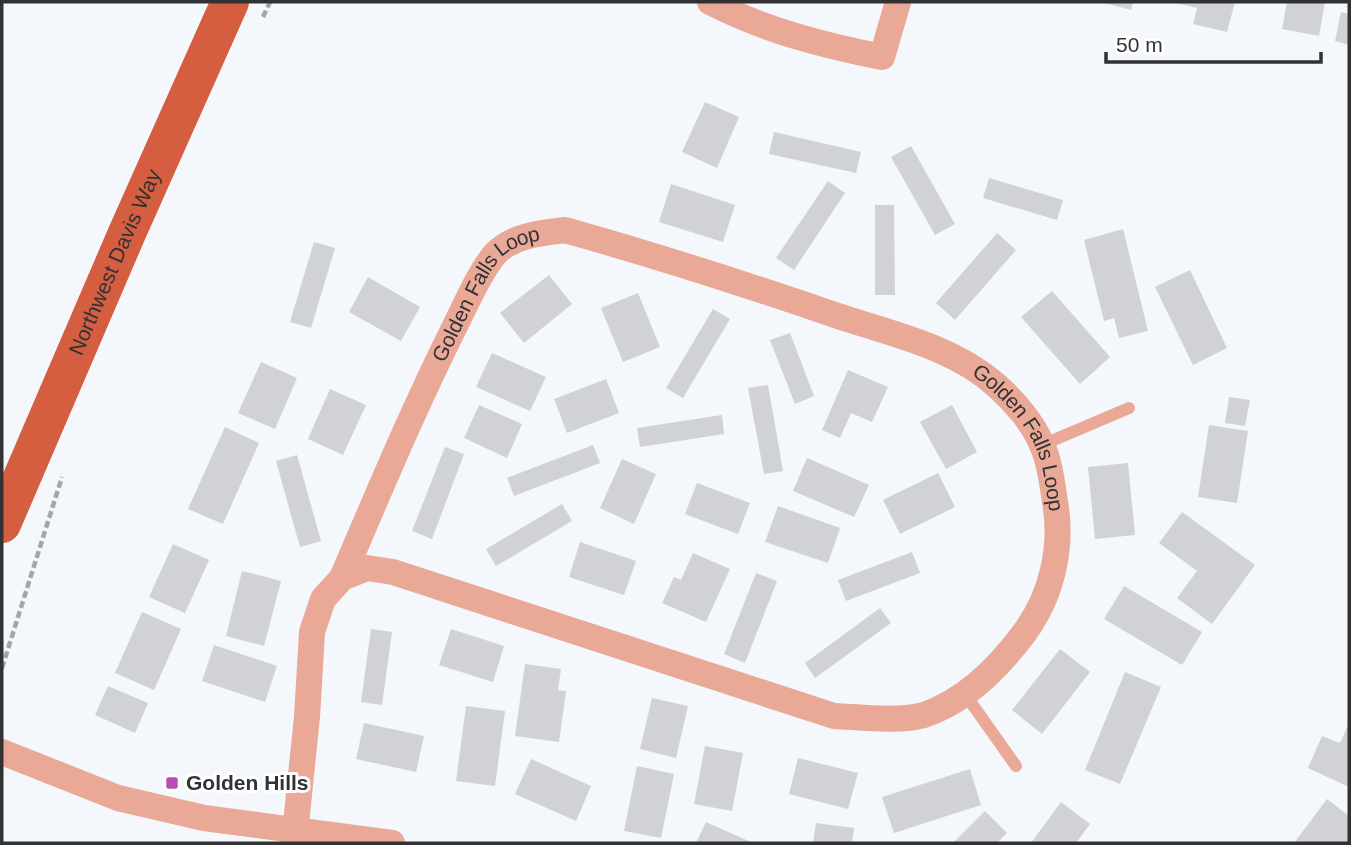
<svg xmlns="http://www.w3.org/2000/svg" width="1351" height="845" viewBox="0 0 1351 845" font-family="Helvetica,sans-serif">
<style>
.building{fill:#d0d2d6}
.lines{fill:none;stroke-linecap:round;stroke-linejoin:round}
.path{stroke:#a3a5a8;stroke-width:4.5;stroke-dasharray:7 3.5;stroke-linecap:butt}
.service{stroke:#eaa897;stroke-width:12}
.minor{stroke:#eaa897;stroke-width:26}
.primary{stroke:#d55e41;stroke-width:38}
.poi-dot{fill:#b74fb2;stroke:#fff;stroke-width:2.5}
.labels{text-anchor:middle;stroke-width:6;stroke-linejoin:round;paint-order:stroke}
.street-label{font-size:21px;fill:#313234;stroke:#fff}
.poi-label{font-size:21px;font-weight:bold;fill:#313234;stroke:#fff;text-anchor:start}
</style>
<rect width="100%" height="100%" fill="#f4f7fb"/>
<!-- building -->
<g class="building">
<path d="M 1101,2 L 1133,2 L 1131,10 Z"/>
<path d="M 1172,2 L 1235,2 L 1227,32 L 1193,24 L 1197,8 Z"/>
<path d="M 1287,2 L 1325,2 L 1319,36 L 1282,29 Z"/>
<path d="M 1341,12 L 1349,14 L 1349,45 L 1335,41 Z"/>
<path d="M 705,102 L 739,117 L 717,168 L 682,152 Z"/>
<path d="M 774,132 L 861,152 L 856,173 L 769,154 Z"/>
<path d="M 911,146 L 955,224 L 935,235 L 891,157 Z"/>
<path d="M 989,178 L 1063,200 L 1057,220 L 983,198 Z"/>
<path d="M 828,181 L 845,193 L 794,270 L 776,258 Z"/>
<path d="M 671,184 L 735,205 L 723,242 L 659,222 Z"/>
<path d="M 875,205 L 894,205 L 895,295 L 875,295 Z"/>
<path d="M 1123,229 L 1148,331 L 1119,338 L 1114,318 L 1104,321 L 1084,240 Z"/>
<path d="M 997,233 L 1016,250 L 955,320 L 936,303 Z"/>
<path d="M 314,242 L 335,248 L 311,328 L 290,322 Z"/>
<path d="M 1190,270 L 1227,348 L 1193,365 L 1155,287 Z"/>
<path d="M 549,275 L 572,304 L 524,343 L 500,313 Z"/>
<path d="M 368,277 L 420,307 L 401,341 L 349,312 Z"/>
<path d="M 1052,291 L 1110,357 L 1080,384 L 1021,317 Z"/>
<path d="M 638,293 L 660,347 L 623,362 L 601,308 Z"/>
<path d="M 713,309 L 730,319 L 683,398 L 666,388 Z"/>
<path d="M 790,333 L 814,396 L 795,404 L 770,340 Z"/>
<path d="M 492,353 L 546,377 L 530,411 L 476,387 Z"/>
<path d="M 261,362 L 297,378 L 275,429 L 238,413 Z"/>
<path d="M 848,370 L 888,387 L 872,422 L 851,413 L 840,438 L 822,430 Z"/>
<path d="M 606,379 L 619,413 L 567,433 L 554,399 Z"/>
<path d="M 768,385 L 783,471 L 764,474 L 748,388 Z"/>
<path d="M 330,389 L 366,405 L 343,455 L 308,439 Z"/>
<path d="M 1229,397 L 1250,400 L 1245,426 L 1225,423 Z"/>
<path d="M 479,405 L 522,424 L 507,458 L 464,438 Z"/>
<path d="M 952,405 L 977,452 L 946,469 L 920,422 Z"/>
<path d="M 722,415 L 724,434 L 640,447 L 637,428 Z"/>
<path d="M 1209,425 L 1248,431 L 1237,503 L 1198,497 Z"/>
<path d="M 225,427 L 259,443 L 223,524 L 188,509 Z"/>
<path d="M 593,445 L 600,463 L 514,496 L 507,478 Z"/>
<path d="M 445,447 L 464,454 L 432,539 L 412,531 Z"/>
<path d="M 297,455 L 321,541 L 300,547 L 276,461 Z"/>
<path d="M 807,458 L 869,485 L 854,517 L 793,491 Z"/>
<path d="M 622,459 L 656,474 L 634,524 L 600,508 Z"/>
<path d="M 1128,463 L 1135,535 L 1095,539 L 1088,467 Z"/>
<path d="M 938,473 L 955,507 L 900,534 L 883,500 Z"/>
<path d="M 697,483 L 750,503 L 738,534 L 685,514 Z"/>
<path d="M 562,504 L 572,521 L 496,566 L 486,549 Z"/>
<path d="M 778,506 L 840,528 L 828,563 L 765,542 Z"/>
<path d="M 1182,512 L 1255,565 L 1212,624 L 1177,598 L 1197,571 L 1159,543 Z"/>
<path d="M 580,542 L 636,561 L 624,595 L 569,577 Z"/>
<path d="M 173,544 L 209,560 L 185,613 L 149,597 Z"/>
<path d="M 912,552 L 920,573 L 846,601 L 838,580 Z"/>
<path d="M 693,553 L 730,569 L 706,622 L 662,603 L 674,577 L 681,580 Z"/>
<path d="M 242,571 L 281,581 L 264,646 L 226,636 Z"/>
<path d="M 756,573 L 777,581 L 745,663 L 724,654 Z"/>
<path d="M 1124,586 L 1202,632 L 1182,665 L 1104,619 Z"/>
<path d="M 880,608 L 891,623 L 815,678 L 805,663 Z"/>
<path d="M 142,612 L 181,629 L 154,690 L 115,673 Z"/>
<path d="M 371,629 L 392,632 L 382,705 L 361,702 Z"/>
<path d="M 451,629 L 504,646 L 493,682 L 439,665 Z"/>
<path d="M 214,645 L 277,666 L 265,702 L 202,681 Z"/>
<path d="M 1060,649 L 1090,672 L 1042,734 L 1012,710 Z"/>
<path d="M 525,664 L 561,669 L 558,690 L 566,691 L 559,742 L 515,736 Z"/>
<path d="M 1125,672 L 1161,687 L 1120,784 L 1085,770 Z"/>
<path d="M 108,686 L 148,703 L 135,733 L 95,715 Z"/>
<path d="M 652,698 L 688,706 L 676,758 L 640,749 Z"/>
<path d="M 466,706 L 505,711 L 495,786 L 456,781 Z"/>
<path d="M 364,723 L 424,736 L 416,772 L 356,759 Z"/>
<path d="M 1349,723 L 1349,787 L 1308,768 L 1322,736 L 1340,743 Z"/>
<path d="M 705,746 L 743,753 L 732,811 L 694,804 Z"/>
<path d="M 798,758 L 858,773 L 848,809 L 789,794 Z"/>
<path d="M 531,759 L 591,786 L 576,821 L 515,794 Z"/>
<path d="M 637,766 L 674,774 L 661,838 L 624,831 Z"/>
<path d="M 970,769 L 981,805 L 894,833 L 882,797 Z"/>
<path d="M 1327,799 L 1349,816 L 1349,843 L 1294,843 Z"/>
<path d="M 1061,802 L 1090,824 L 1076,843 L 1031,843 Z"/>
<path d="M 985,811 L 1007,833 L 997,843 L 953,843 Z"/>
<path d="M 706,822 L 753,843 L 696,843 Z"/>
<path d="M 816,823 L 854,828 L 852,843 L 813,843 Z"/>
</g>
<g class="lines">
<!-- path -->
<g class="path">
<path d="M 263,17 L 270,2"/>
<path d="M 2,668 L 62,477"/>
</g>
<!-- service -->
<g class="service">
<path d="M 1042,445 L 1129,408"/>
<path d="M 965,694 L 1016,766"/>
</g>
<!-- minor -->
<g class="minor">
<path d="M 710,2 C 764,30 822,45 882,57 L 898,2"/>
<path d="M 2,752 L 118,798 L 204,818 L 392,843"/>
<path id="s1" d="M 294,843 L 307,717 L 312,632 L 323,599 L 342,578 C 378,494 413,410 454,328 C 465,307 480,270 496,253 C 514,235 542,233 565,230 C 657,256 748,285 838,316 C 892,334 954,347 997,386 C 1014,401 1034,424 1042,445 C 1050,462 1052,483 1055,502 C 1063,547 1052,595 1025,632 C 1000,666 965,701 924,715 C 900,722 859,717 834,716 L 393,572 L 367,568 L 342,578"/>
</g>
<!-- primary -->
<path class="primary" id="s2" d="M 2,524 L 127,233 L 230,2"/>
</g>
<!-- markers -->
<rect class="poi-dot" x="165" y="776" width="14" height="14" rx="3.5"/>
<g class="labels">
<!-- street labels -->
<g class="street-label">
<text dy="7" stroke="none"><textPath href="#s2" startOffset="285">Northwest Davis Way</textPath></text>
<text dy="7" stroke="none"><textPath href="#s1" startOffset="598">Golden Falls Loop</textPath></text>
<text dy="7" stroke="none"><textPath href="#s1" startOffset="1228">Golden Falls Loop</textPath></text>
</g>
<!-- poi labels -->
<g class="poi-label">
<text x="186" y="790">Golden Hills</text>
</g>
</g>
<!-- border -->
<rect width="1351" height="845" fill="none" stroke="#313234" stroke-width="7"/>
<!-- scale -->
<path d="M1106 52v10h215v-10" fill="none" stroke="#313234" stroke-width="3.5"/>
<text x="1116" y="52" font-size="21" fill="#313234" stroke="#ffffff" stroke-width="5" paint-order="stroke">50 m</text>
</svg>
